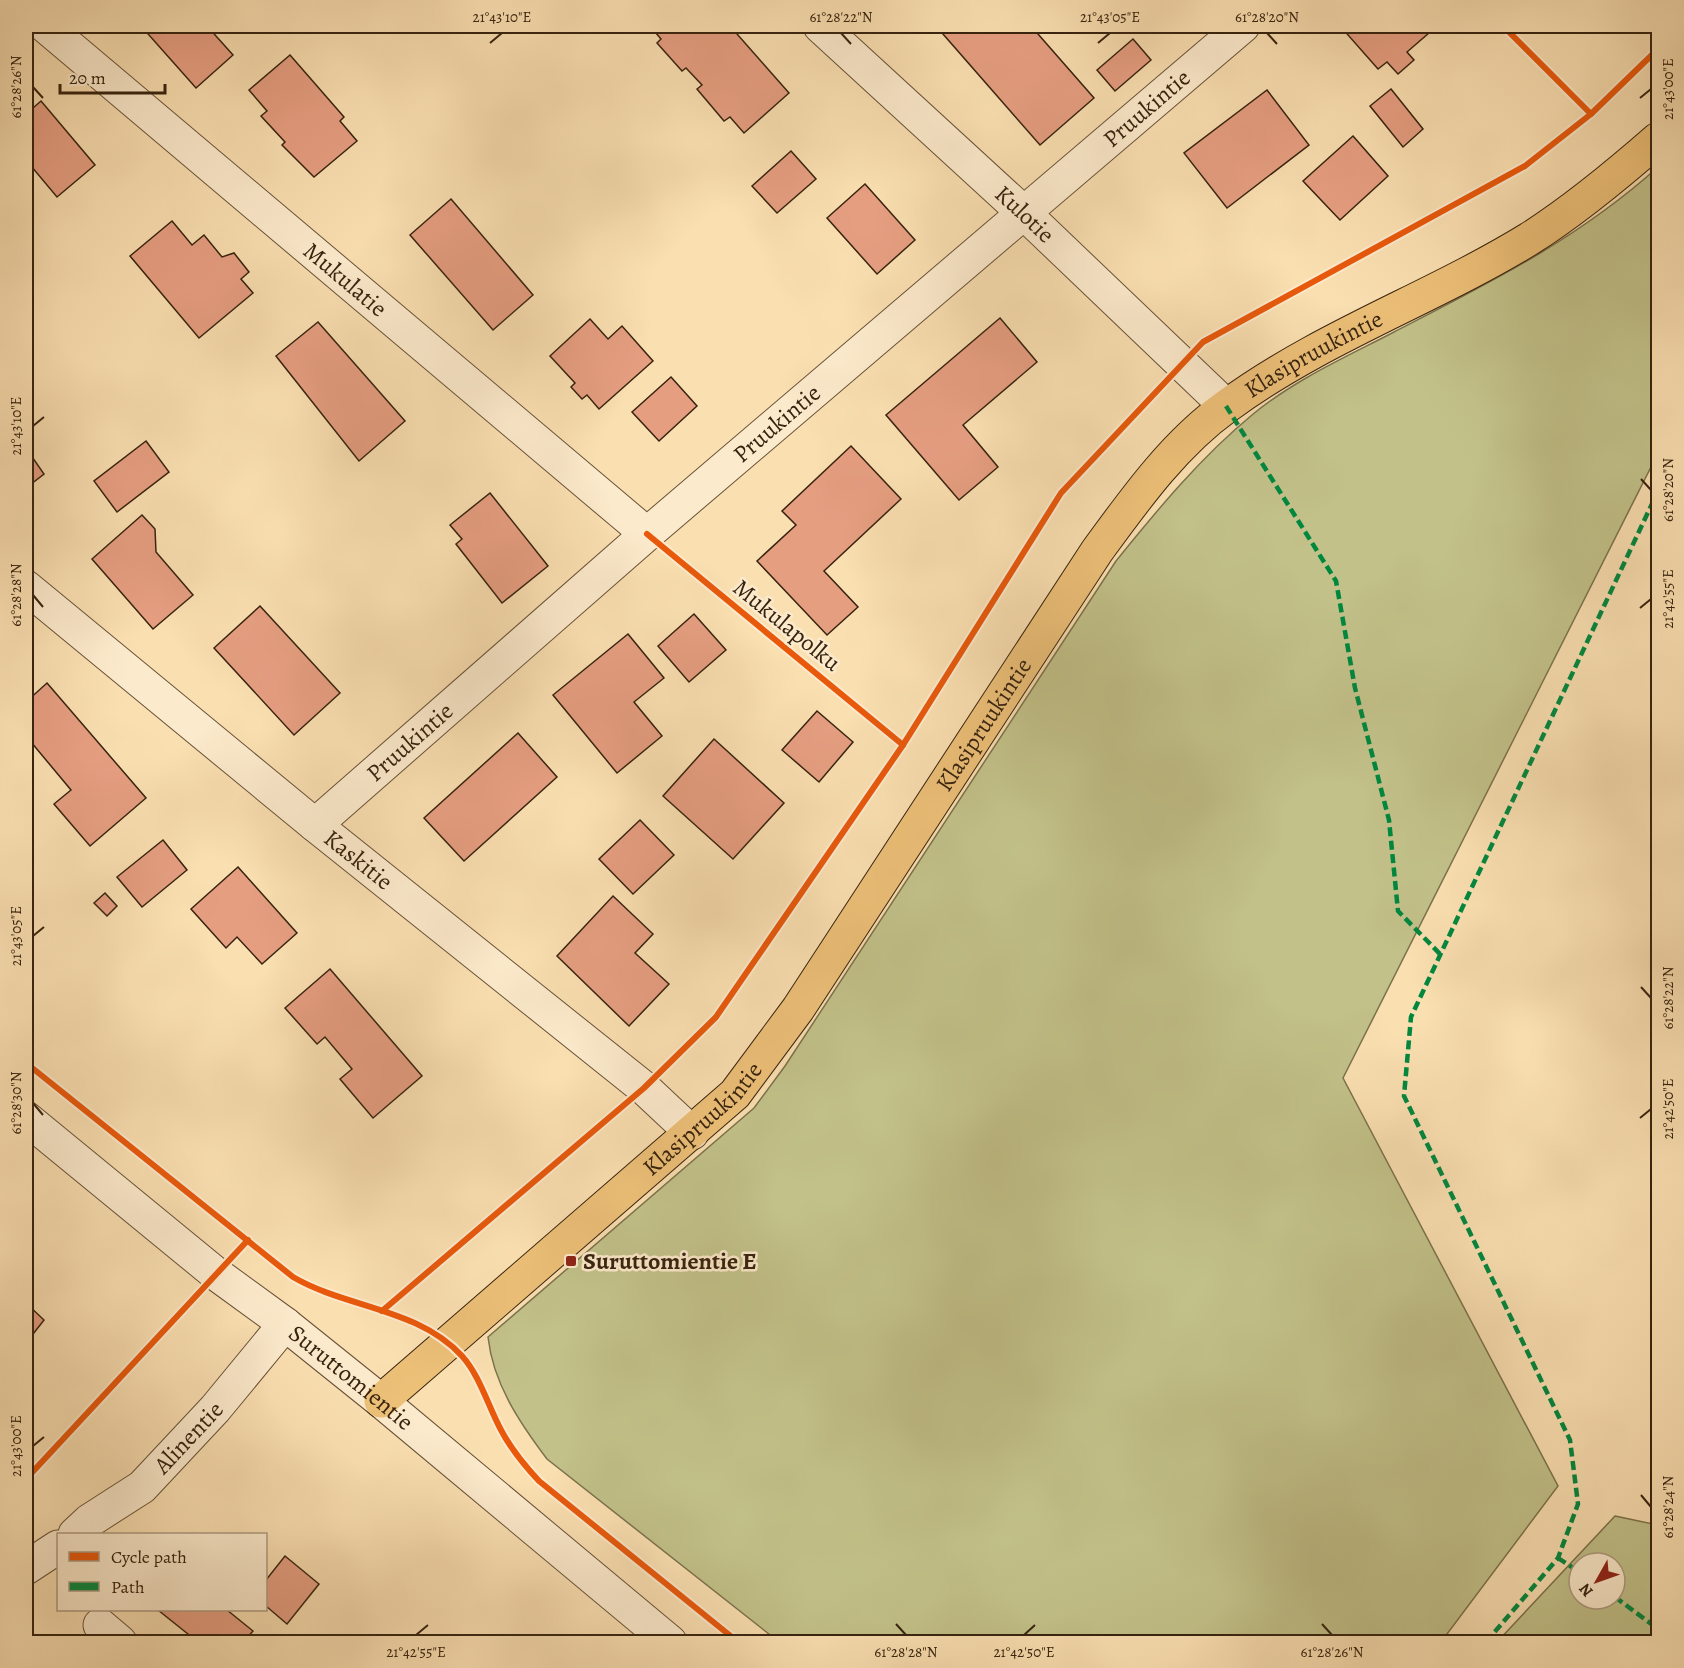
<svg xmlns="http://www.w3.org/2000/svg" width="1684" height="1668" viewBox="0 0 1684 1668" font-family="Alegreya,serif">
<style>
.green{fill:#c2c189;stroke:#7c724c;stroke-width:1.5;fill-rule:evenodd}
.building{fill:#e69e81;stroke:#37230f;stroke-width:1.5}
.lines{fill:none;stroke-linecap:round;stroke-linejoin:round}
.minor-casing{stroke:#685238;stroke-width:35}
.major-casing{stroke:#37230f;stroke-width:35}
.minor{stroke:#fceacc;stroke-width:33}
.major{stroke:#edc078;stroke-width:33}
.quiet{stroke:#00873e;stroke-width:4.5;stroke-dasharray:9 4.5;stroke-linecap:butt}
.cycleway-casing{stroke:#fceacc;stroke-width:10}
.cycleway{stroke:#e8590c;stroke-width:6}
.ticks{fill:none;stroke:#37230f;stroke-width:2}
.poi-dot{fill:#8f2418;stroke:#fceacc;stroke-width:2}
.labels{text-anchor:middle;stroke-width:5;stroke-linejoin:round;paint-order:stroke}
.street-label{font-size:24px;fill:#37230f;stroke:#fceacc}
.poi-label{font-size:24px;font-weight:bold;fill:#37230f;stroke:#fceacc;text-anchor:start}
.neatline{fill:none;stroke:#37230f;stroke-width:2}
.ticks-label{font-size:15px;text-anchor:middle;fill:#37230f}
</style>
<rect width="100%" height="100%" fill="#fadfb1"/>
<filter id="stains"><feTurbulence type="fractalNoise" baseFrequency=".00333" numOctaves="4"/><feColorMatrix values="0 0 0 0 .2 0 0 0 0 .09 0 0 0 0 .02 0 0 0 .5 -.17"/></filter>
<radialGradient id="worn" r=".72"><stop offset=".6" stop-color="#630" stop-opacity="0"/><stop offset="1" stop-color="#630" stop-opacity=".3"/></radialGradient>
<!-- green -->
<g class="green">
<path d="M 1658,167 L 1658,453 L 1343,1078 L 1558,1486 L 1441,1642 L 779,1642 L 547,1459 C 519,1422 493,1383 488,1337 L 754,1108 L 785,1066 L 1116,561 C 1158,509 1201,457 1252,415 C 1294,380 1346,357 1394,332 C 1489,283 1578,239 1658,167 Z"/>
<path d="M 1615,1516 L 1658,1525 L 1658,1642 L 1497,1642 ZM 1579,1563 L 1615,1563 L 1615,1599 L 1579,1599 Z"/>
</g>
<!-- building -->
<g class="building">
<path d="M 141,26 L 207,26 L 233,55 L 196,88 Z"/>
<path d="M 650,26 L 730,26 L 789,93 L 744,133 L 730,117 L 724,121 L 697,89 L 702,85 L 686,68 L 682,71 L 657,43 L 661,39 Z"/>
<path d="M 953,26 L 1031,26 L 1094,98 L 1040,145 L 943,34 Z"/>
<path d="M 1343,26 L 1437,26 L 1407,52 L 1414,60 L 1398,74 L 1387,62 L 1378,69 L 1341,27 Z"/>
<path d="M 1133,39 L 1151,60 L 1115,91 L 1097,70 Z"/>
<path d="M 290,55 L 344,117 L 340,121 L 357,141 L 314,177 L 282,145 L 285,142 L 261,116 L 267,111 L 249,90 Z"/>
<path d="M 1391,89 L 1423,129 L 1403,147 L 1370,106 Z"/>
<path d="M 1267,90 L 1309,145 L 1227,208 L 1184,153 Z"/>
<path d="M 41,101 L 95,165 L 57,197 L 26,160 L 26,114 Z"/>
<path d="M 1353,136 L 1388,176 L 1340,220 L 1303,181 Z"/>
<path d="M 791,151 L 816,179 L 777,213 L 752,186 Z"/>
<path d="M 865,184 L 915,240 L 877,274 L 827,218 Z"/>
<path d="M 451,199 L 533,295 L 493,330 L 410,235 Z"/>
<path d="M 172,221 L 192,245 L 204,235 L 222,257 L 234,253 L 249,272 L 241,279 L 253,293 L 199,338 L 130,256 Z"/>
<path d="M 1000,318 L 1037,362 L 963,425 L 998,467 L 959,500 L 886,415 Z"/>
<path d="M 590,319 L 608,339 L 622,326 L 653,361 L 599,409 L 587,395 L 582,399 L 571,387 L 575,383 L 550,356 Z"/>
<path d="M 318,322 L 405,421 L 359,461 L 276,356 Z"/>
<path d="M 671,377 L 697,406 L 659,441 L 632,412 Z"/>
<path d="M 146,441 L 169,472 L 117,512 L 94,481 Z"/>
<path d="M 851,446 L 901,499 L 824,571 L 858,607 L 827,635 L 757,561 L 796,525 L 782,511 Z"/>
<path d="M 26,448 L 44,474 L 26,488 Z"/>
<path d="M 490,493 L 548,566 L 502,603 L 456,544 L 462,539 L 450,525 Z"/>
<path d="M 142,515 L 155,529 L 156,552 L 193,595 L 153,629 L 92,559 Z"/>
<path d="M 260,606 L 340,693 L 294,735 L 214,648 Z"/>
<path d="M 694,614 L 726,650 L 689,682 L 658,646 Z"/>
<path d="M 628,634 L 664,678 L 634,702 L 662,736 L 617,773 L 553,695 Z"/>
<path d="M 47,683 L 146,798 L 90,846 L 54,804 L 71,790 L 26,736 L 26,702 Z"/>
<path d="M 817,711 L 853,742 L 819,782 L 782,750 Z"/>
<path d="M 518,733 L 557,777 L 464,861 L 424,818 Z"/>
<path d="M 714,739 L 784,803 L 733,859 L 663,796 Z"/>
<path d="M 640,820 L 674,855 L 633,894 L 599,859 Z"/>
<path d="M 163,840 L 187,870 L 142,907 L 117,877 Z"/>
<path d="M 238,867 L 297,933 L 262,964 L 237,937 L 226,948 L 191,909 Z"/>
<path d="M 105,893 L 117,906 L 107,916 L 94,903 Z"/>
<path d="M 613,896 L 653,934 L 635,953 L 669,984 L 629,1026 L 557,956 Z"/>
<path d="M 330,969 L 422,1076 L 373,1118 L 340,1079 L 352,1069 L 325,1037 L 317,1044 L 285,1008 Z"/>
<path d="M 26,1303 L 44,1320 L 26,1343 Z"/>
<path d="M 285,1556 L 319,1584 L 287,1624 L 266,1606 L 266,1580 Z"/>
<path d="M 158,1610 L 227,1610 L 253,1631 L 243,1642 L 198,1642 Z"/>
</g>
<g class="lines">
<!-- minor casing -->
<g class="minor-casing">
<g id="minor">
<path id="s1" d="M 45,26 L 647,534"/>
<path id="s2" d="M 820,26 L 1025,214 L 1226,406"/>
<path id="s3" d="M 26,587 L 315,825 L 644,1088 L 692,1133"/>
<path id="s4" d="M 315,825 L 647,534 L 1243,26"/>
<path id="s5" d="M 26,1118 L 215,1273 L 285,1324 L 381,1401 L 670,1642"/>
<path id="s6" d="M 75,1534 L 89,1521 L 142,1487 L 215,1409 L 285,1324"/>
<path d="M 26,1568 L 58,1547"/>
<path d="M 100,1625 L 120,1642"/>
</g>
</g>
<!-- major casing -->
<g class="major-casing">
<g id="major">
<path id="s7" d="M 381,1401 L 735,1094 L 798,1009 L 1097,551 C 1135,499 1174,444 1227,406 C 1321,337 1431,299 1529,239 C 1575,210 1618,174 1658,139"/>
</g>
</g>
<!-- minor -->
<use href="#minor" class="minor"/>
<!-- major -->
<use href="#major" class="major"/>
<!-- quiet -->
<g class="quiet">
<path d="M 1226,406 L 1336,581 L 1355,688 L 1389,820 L 1398,911 L 1440,954"/>
<path d="M 1558,1558 L 1579,1572"/>
<path d="M 1615,1597 L 1658,1629"/>
<path d="M 1486,1642 L 1558,1558 L 1578,1504 L 1570,1440 L 1404,1096 L 1411,1017 L 1658,491"/>
</g>
<!-- cycleway casing -->
<g class="cycleway-casing">
<g id="cycleway">
<path d="M 1503,26 L 1591,114"/>
<path d="M 647,534 L 903,745"/>
<path d="M 26,1063 L 293,1277 C 346,1308 418,1308 462,1356 C 480,1376 488,1406 501,1430 C 511,1449 524,1465 539,1481 L 738,1642"/>
<path d="M 382,1311 L 644,1088 L 716,1017 L 903,745 L 1061,493 L 1203,342 L 1525,166 L 1591,114 L 1658,49"/>
<path d="M 26,1479 L 248,1240"/>
</g>
</g>
<!-- cycleway -->
<use href="#cycleway" class="cycleway"/>
</g>
<!-- ticks -->
<path class="ticks" d="M 841,33 L 851,44M 1267,33 L 1277,44M 490,43 L 502,33M 1098,43 L 1110,33M 33,87 L 43,98M 1640,98 L 1651,89M 33,426 L 44,417M 1641,479 L 1651,490M 33,595 L 43,607M 1640,608 L 1651,599M 33,936 L 44,927M 1641,987 L 1651,998M 33,1103 L 43,1115M 1640,1118 L 1651,1109M 33,1446 L 44,1437M 1641,1495 L 1651,1507M 896,1624 L 906,1635M 1322,1624 L 1332,1635M 416,1635 L 428,1625M 1024,1635 L 1035,1625"/>
<!-- markers -->
<rect class="poi-dot" x="565" y="1255" width="12" height="12" rx="3"/>
<g class="labels">
<!-- street labels -->
<g class="street-label">
<text dy="8" stroke="none"><textPath href="#s4" startOffset="1098">Pruukintie</textPath></text>
<text dy="8" stroke="none"><textPath href="#s2" startOffset="278">Kulotie</textPath></text>
<text dy="8" stroke="none"><textPath href="#s1" startOffset="393">Mukulatie</textPath></text>
<text dy="8" stroke="none"><textPath href="#s7" startOffset="1418">Klasipruukintie</textPath></text>
<text dy="8" stroke="none"><textPath href="#s4" startOffset="612">Pruukintie</textPath></text>
<text transform="translate(787 625) rotate(39)" y="8">Mukulapolku</text>
<text dy="8" stroke="none"><textPath href="#s7" startOffset="914">Klasipruukintie</textPath></text>
<text dy="8" stroke="none"><textPath href="#s4" startOffset="126">Pruukintie</textPath></text>
<text dy="8" stroke="none"><textPath href="#s3" startOffset="430">Kaskitie</textPath></text>
<text dy="8" stroke="none"><textPath href="#s7" startOffset="428">Klasipruukintie</textPath></text>
<text dy="8" stroke="none"><textPath href="#s5" startOffset="416">Suruttomientie</textPath></text>
<text dy="8" stroke="none"><textPath href="#s6" startOffset="150">Alinentie</textPath></text>
</g>
<!-- poi labels -->
<g class="poi-label">
<text x="583" y="1269">Suruttomientie E</text>
</g>
</g>
<!-- margin -->
<rect width="1684" height="1668" fill="none" stroke="#fadfb1" stroke-width="66"/>
<!-- legend -->
<rect x="57" y="1533" width="210" height="78" fill="#fceacc" stroke="#ad9a80" stroke-width="1.5"/>
<rect x="69" y="1552" width="30" height="9" fill="#e8590c" stroke="#ad9a80" stroke-width="1.5"/>
<text x="111" y="1563" font-size="18" fill="#37230f">Cycle path</text>
<rect x="69" y="1582" width="30" height="9" fill="#00873e" stroke="#ad9a80" stroke-width="1.5"/>
<text x="111" y="1593" font-size="18" fill="#37230f">Path</text>
<!-- north arrow -->
<g transform="translate(1597 1581) rotate(230)"><circle r="28" fill="#fceacc" stroke="#ad9a80" stroke-width="1.5"/>
<path d="M0-4.5L10 22L0 15L-10 22Z" fill="#8f2418"/>
<text y="-9" font-size="16" font-weight="bold" text-anchor="middle" fill="#37230f">N</text>
</g>
<!-- scale -->
<path d="M60 84v9h105v-9" fill="none" stroke="#37230f" stroke-width="3"/>
<text x="69" y="84" font-size="18" fill="#37230f" stroke="#fceacc" stroke-width="4.5" paint-order="stroke">20 m</text>
<rect x="33" y="33" width="1618" height="1602" class="neatline"/>
<g class="ticks-label">
<text x="502" y="22">21°43'10"E</text>
<text x="841" y="22">61°28'22"N</text>
<text x="1110" y="22">21°43'05"E</text>
<text x="1267" y="22">61°28'20"N</text>
<text transform="translate(16 87) rotate(-90)" y="5">61°28'26"N</text>
<text transform="translate(1668 89) rotate(-90)" y="5">21°43'00"E</text>
<text transform="translate(16 426) rotate(-90)" y="5">21°43'10"E</text>
<text transform="translate(1668 490) rotate(-90)" y="5">61°28'20"N</text>
<text transform="translate(16 595) rotate(-90)" y="5">61°28'28"N</text>
<text transform="translate(1668 599) rotate(-90)" y="5">21°42'55"E</text>
<text transform="translate(16 936) rotate(-90)" y="5">21°43'05"E</text>
<text transform="translate(1668 998) rotate(-90)" y="5">61°28'22"N</text>
<text transform="translate(16 1103) rotate(-90)" y="5">61°28'30"N</text>
<text transform="translate(1668 1109) rotate(-90)" y="5">21°42'50"E</text>
<text transform="translate(16 1446) rotate(-90)" y="5">21°43'00"E</text>
<text transform="translate(1668 1507) rotate(-90)" y="5">61°28'24"N</text>
<text x="416" y="1657">21°42'55"E</text>
<text x="906" y="1657">61°28'28"N</text>
<text x="1024" y="1657">21°42'50"E</text>
<text x="1332" y="1657">61°28'26"N</text>
</g>
<rect width="100%" height="100%" filter="url(#stains)"/>
<rect width="100%" height="100%" fill="url(#worn)"/>
</svg>
